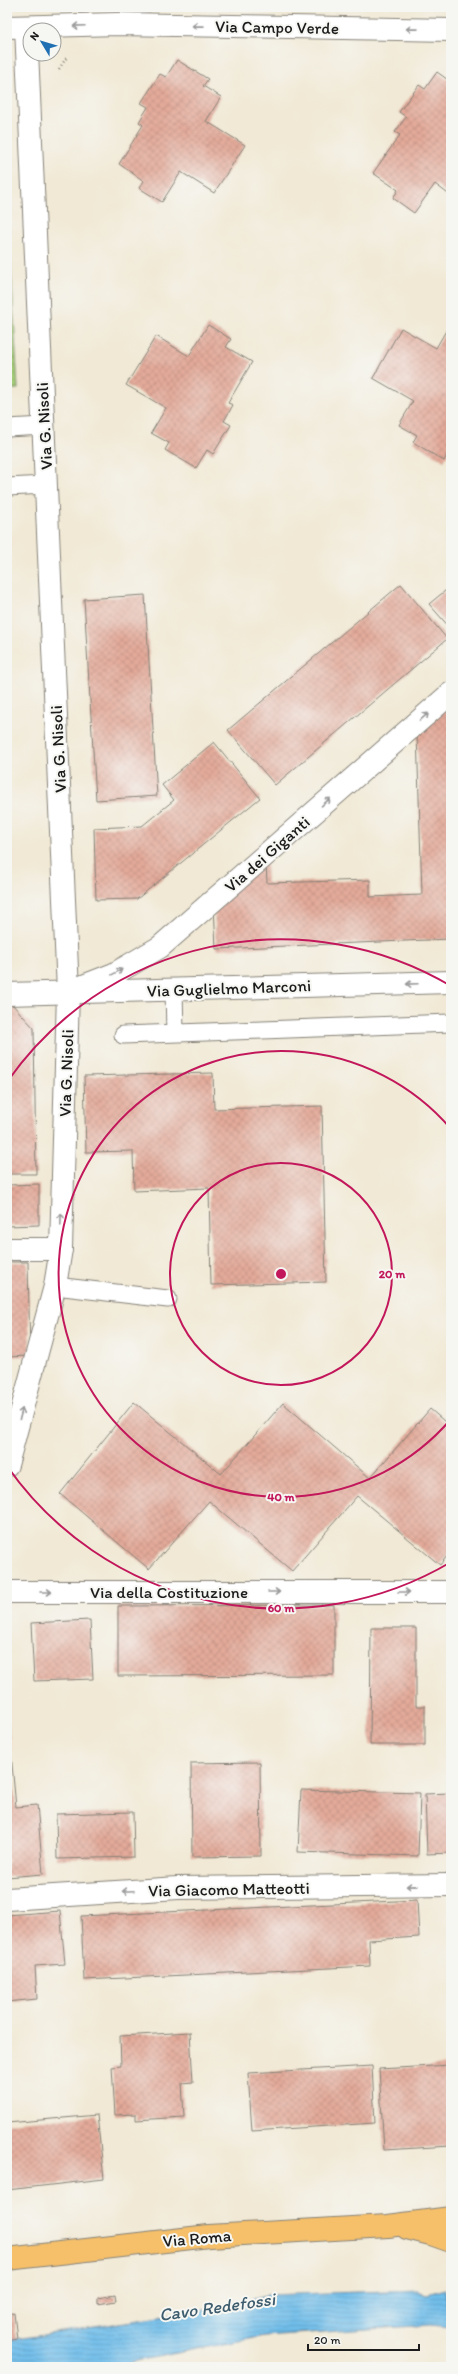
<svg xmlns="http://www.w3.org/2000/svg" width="458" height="2374" viewBox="0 0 458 2374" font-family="Itim,sans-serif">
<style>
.park{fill:url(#park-dots);stroke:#61764b}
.water{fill:url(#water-rules);stroke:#466c83}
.building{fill:url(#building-cross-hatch)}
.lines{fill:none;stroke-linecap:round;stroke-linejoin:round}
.lane-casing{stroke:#868278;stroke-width:19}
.street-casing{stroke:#868278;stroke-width:24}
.primary-casing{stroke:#868278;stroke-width:24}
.path{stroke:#868278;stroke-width:2.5;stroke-dasharray:1 3;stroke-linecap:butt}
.lane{stroke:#fff;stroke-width:17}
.street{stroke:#fff;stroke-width:22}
.primary{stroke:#f6c06b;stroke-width:22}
.oneway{stroke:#999}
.ring{fill:none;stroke:#c2185b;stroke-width:2}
.labels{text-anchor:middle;stroke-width:4;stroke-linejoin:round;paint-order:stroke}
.street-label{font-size:17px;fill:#1c1c1c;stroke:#f6f6f2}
.water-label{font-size:18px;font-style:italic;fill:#3d5c6e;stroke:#f6f6f2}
.centre{fill:#c2185b;stroke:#f6f6f2;stroke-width:2}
.ring-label{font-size:12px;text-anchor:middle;font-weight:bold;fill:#c2185b;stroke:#f6f6f2;stroke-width:4;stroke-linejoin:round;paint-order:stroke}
</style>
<defs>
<pattern id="park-dots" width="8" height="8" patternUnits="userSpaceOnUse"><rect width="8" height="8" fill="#a6cf7a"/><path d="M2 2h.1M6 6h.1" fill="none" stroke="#8eb169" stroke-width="1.8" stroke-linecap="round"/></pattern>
<pattern id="water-rules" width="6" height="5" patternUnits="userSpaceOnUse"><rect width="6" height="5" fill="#6fbdea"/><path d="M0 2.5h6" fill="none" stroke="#60a2c8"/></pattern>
<pattern id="building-cross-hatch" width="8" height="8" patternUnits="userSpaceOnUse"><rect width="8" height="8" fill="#e3aa9a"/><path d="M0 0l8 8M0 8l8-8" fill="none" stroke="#c29284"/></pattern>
</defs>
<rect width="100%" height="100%" fill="#f6f6f2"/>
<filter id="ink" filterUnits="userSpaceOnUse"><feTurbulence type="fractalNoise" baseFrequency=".025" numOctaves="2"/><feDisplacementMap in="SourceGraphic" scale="8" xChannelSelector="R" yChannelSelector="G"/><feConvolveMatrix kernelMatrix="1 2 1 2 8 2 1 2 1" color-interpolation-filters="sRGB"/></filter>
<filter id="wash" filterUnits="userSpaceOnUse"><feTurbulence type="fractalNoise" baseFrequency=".012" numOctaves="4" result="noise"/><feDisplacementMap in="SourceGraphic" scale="16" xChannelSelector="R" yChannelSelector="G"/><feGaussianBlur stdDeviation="0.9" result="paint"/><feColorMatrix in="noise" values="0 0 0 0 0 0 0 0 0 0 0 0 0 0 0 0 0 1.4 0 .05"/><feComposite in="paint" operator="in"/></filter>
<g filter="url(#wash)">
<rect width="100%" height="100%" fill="#f1e9d5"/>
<!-- park -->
<path class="park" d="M 7,195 L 18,389 L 7,389 Z"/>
<!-- water -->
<path class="water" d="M 445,2289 L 451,2327 L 430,2325 L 264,2336 L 105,2367 L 7,2367 L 7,2341 L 17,2339 L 191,2312 L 268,2295 L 419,2290 L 427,2294 Z"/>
<g id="blocks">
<!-- building -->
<g class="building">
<path d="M 177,60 L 208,79 L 203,86 L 221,97 L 206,121 L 245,145 L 214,193 L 181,172 L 162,202 L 139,188 L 144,181 L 119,164 L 143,125 L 139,122 L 148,107 L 141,103 L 160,74 L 166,77 Z"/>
<path d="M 437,72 L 451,82 L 451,196 L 435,184 L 414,213 L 393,198 L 398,190 L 373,173 L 400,135 L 395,132 L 406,117 L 399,112 L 419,85 L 425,89 Z"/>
<path d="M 451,322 L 451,448 L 444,461 L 413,442 L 417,435 L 399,425 L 413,401 L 373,378 L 401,328 L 436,348 Z"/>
<path d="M 208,325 L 231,339 L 226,347 L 252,362 L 228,403 L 233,405 L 224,421 L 231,425 L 213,454 L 207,450 L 196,468 L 165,450 L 169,443 L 151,433 L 166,408 L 126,385 L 156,336 L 189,356 Z"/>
<path d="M 401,584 L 447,639 L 275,785 L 228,730 Z"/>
<path d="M 451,586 L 451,629 L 429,604 Z"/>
<path d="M 145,595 L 157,796 L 96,800 L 84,599 Z"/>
<path d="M 451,703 L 451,939 L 216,949 L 214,905 L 266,862 L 267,883 L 370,880 L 370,897 L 422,895 L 417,733 Z"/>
<path d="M 214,742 L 260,798 L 137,899 L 96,900 L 94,828 L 142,826 L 174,800 L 162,785 Z"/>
<path d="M 7,1003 L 11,1003 L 34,1028 L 36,1174 L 7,1174 Z"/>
<path d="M 213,1073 L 214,1109 L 322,1106 L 326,1282 L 211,1285 L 209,1188 L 134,1191 L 133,1151 L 86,1152 L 84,1076 Z"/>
<path d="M 39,1184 L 39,1225 L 7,1226 L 7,1185 Z"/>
<path d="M 7,1262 L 28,1262 L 30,1356 L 7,1357 Z"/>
<path d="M 134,1402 L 221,1474 L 283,1403 L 370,1478 L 430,1409 L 451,1427 L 451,1551 L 440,1565 L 357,1496 L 292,1571 L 209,1501 L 149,1569 L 60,1494 Z"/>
<path d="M 334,1605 L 334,1675 L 118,1676 L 118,1606 Z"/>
<path d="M 90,1620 L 93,1679 L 34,1681 L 31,1623 Z"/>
<path d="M 371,1628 L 416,1628 L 416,1706 L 425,1706 L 425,1745 L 370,1745 Z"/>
<path d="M 7,1711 L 16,1807 L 37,1805 L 43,1874 L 7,1877 Z"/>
<path d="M 260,1762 L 261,1856 L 192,1857 L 191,1763 Z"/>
<path d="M 301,1790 L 420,1793 L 418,1856 L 298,1852 Z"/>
<path d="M 451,1793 L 451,1853 L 427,1854 L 425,1794 Z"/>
<path d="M 133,1812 L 134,1857 L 57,1859 L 56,1814 Z"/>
<path d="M 417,1900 L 419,1937 L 369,1940 L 370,1966 L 84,1980 L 81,1916 Z"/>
<path d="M 60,1911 L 65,1964 L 35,1966 L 37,1999 L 7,2002 L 7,1915 Z"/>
<path d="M 190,2032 L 193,2082 L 182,2083 L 184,2117 L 136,2120 L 136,2114 L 115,2115 L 112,2067 L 121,2066 L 120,2036 Z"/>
<path d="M 451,2065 L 451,2146 L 384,2150 L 379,2069 Z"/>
<path d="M 372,2066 L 375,2123 L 252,2131 L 248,2073 Z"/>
<path d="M 97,2115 L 104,2179 L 7,2190 L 7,2123 Z"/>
<path d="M 115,2295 L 116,2301 L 98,2304 L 98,2298 Z"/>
<path d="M 14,2313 L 17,2339 L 7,2341 L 7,2314 Z"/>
</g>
</g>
</g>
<g filter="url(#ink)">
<use href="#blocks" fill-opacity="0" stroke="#868278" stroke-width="1"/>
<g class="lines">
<!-- lane casing -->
<g class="lane-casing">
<g id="lane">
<path d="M 7,428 L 44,426"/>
<path d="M 7,487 L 46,485"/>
<path d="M 174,990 L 175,1032"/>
<path d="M 123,1035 L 451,1023"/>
<path d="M 55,1286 L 168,1299"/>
</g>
</g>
<!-- street casing -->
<g class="street-casing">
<g id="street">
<path d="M 7,27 L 118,24 L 451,30"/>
<path d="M 68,992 L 114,974 L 160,947 L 451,693"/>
<path d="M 7,994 L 451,982"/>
<path d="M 7,1249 L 61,1249"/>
<path d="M 7,1465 L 55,1286 L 61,1249 L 68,992 L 26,27"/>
<path d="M 7,1592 L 451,1592"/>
<path d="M 7,1899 L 178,1888 L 451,1885"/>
</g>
</g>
<!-- primary casing -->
<g class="primary-casing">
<g id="primary">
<path d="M 407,2228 L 431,2234 L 451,2241"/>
<path d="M 7,2259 L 209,2236 L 388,2226 L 451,2218"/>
</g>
</g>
<!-- path -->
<path class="path" d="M 59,69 L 67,57"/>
<!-- lane -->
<use href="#lane" class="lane"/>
<!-- street -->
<use href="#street" class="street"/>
<!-- primary -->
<use href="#primary" class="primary"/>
</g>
<!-- one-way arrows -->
<defs><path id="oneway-shaft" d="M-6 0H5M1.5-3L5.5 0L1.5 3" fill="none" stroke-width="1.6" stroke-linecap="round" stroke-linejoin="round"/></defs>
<g class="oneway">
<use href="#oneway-shaft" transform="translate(79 26) rotate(178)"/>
<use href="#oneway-shaft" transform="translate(198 26) rotate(-179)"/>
<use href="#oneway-shaft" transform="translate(412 29) rotate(-179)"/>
<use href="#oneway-shaft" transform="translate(424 717) rotate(-41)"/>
<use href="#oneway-shaft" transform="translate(326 802) rotate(-41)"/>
<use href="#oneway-shaft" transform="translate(117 972) rotate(-29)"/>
<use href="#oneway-shaft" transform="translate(412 984) rotate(178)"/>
<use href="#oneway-shaft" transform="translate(61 1219) rotate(-88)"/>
<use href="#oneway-shaft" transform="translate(21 1414) rotate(-75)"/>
<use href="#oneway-shaft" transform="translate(46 1592)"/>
<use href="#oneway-shaft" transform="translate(274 1592)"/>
<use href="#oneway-shaft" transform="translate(404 1592)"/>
<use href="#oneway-shaft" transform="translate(412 1886) rotate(179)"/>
<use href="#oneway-shaft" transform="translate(128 1891) rotate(177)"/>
</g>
</g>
<!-- distance rings -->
<g class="ring">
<circle cx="281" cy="1274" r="111"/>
<path d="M451 1419A223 223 0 1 1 451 1129"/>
<path d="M451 1562A334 334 0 0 1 7 1466M7 1082A334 334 0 0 1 451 986"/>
</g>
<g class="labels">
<!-- street labels -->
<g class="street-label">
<text transform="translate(277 27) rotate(1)" y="6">Via Campo Verde</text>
<text transform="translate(44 426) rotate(-93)" y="6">Via G. Nisoli</text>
<text transform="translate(58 749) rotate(-93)" y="6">Via G. Nisoli</text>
<text transform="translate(267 854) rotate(-41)" y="6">Via dei Giganti</text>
<text transform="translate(229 988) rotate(-2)" y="6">Via Guglielmo Marconi</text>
<text transform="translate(66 1073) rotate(-88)" y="6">Via G. Nisoli</text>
<text x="169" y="1598">Via della Costituzione</text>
<text transform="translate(229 1889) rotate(-1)" y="6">Via Giacomo Matteotti</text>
<text transform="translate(197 2238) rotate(-5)" y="6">Via Roma</text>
</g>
<!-- water labels -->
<g class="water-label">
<text transform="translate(217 2307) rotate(-8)" y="6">Cavo Redefossi</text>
</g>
</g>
<circle cx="281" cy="1274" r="6" class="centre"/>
<g class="ring-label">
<text x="392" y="1278">20 m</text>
<text x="281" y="1501">40 m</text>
<text x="281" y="1612">60 m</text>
</g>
<!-- margin -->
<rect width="458" height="2374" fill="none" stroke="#f6f6f2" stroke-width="24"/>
<!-- north arrow -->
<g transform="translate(42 42) rotate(308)"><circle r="19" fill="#f6f6f2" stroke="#9f9f9c"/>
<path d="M0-3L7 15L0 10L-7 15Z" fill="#1f6fb2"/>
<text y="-6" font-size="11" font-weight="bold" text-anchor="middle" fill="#1c1c1c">N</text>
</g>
<!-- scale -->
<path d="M308 2344v6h111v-6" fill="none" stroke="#1c1c1c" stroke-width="2"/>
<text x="314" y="2344" font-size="12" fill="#1c1c1c" stroke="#f6f6f2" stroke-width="3" paint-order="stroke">20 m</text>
</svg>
